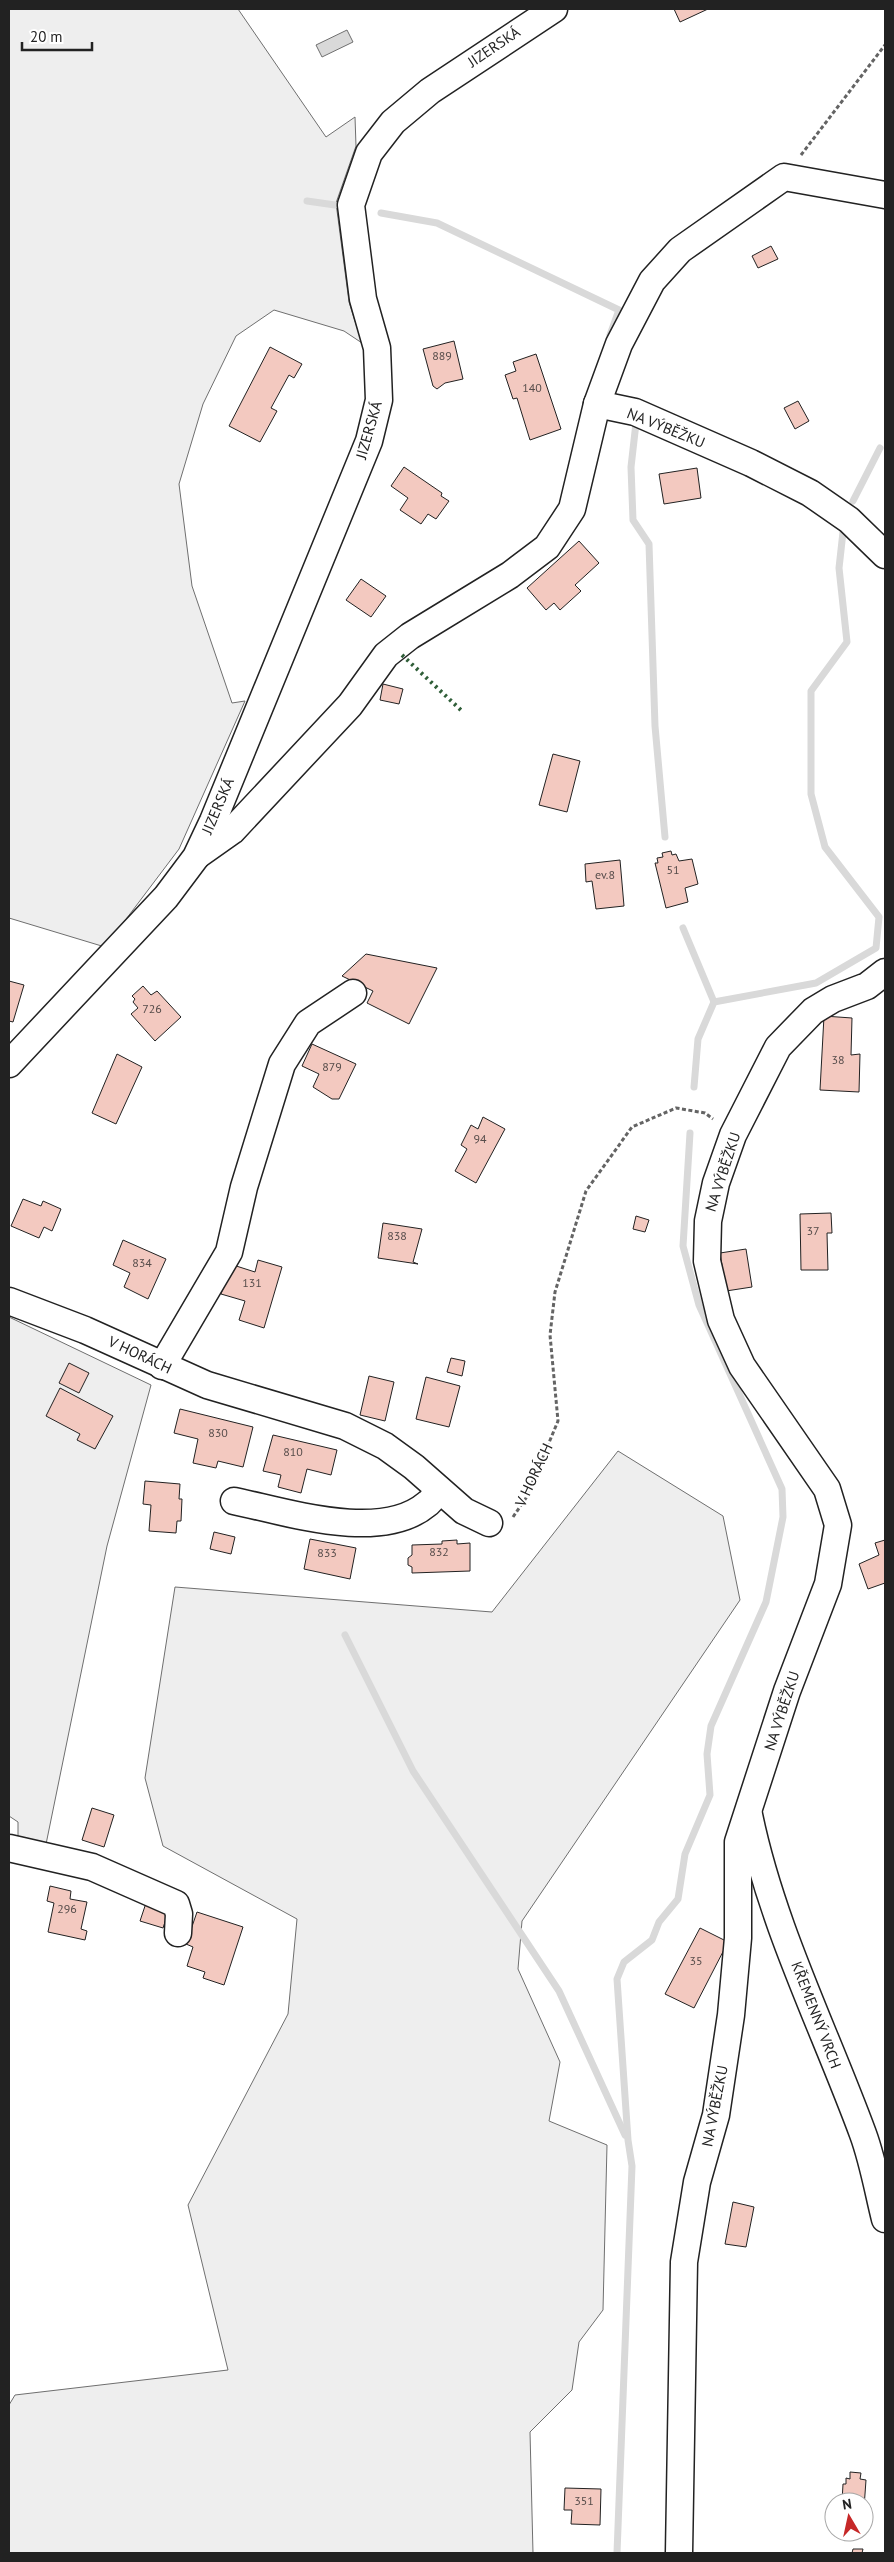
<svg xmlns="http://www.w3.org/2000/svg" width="894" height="2562" viewBox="0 0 894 2562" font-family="'PT Sans',sans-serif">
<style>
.green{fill:#eee;stroke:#6f6f6f}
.water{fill:#d9d9d9;stroke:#6f6f6f}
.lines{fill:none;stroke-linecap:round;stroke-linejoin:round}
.stream{stroke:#d9d9d9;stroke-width:7}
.building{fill:#f3c9c0;stroke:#222}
.minor-casing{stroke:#222;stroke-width:29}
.path{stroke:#646464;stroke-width:3;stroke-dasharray:4 2.5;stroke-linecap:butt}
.minor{stroke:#fff;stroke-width:26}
.hedge{stroke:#2f5e38;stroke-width:4;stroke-dasharray:2.5 4;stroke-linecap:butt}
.labels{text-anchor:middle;stroke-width:4;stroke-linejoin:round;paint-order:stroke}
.number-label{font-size:12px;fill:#564c4a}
.street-label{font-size:15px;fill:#222;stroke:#fff}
</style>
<rect width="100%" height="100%" fill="#fff"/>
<!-- green -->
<g class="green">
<path d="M 9,9 L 238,9 L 326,137 L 355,117 L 356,146 L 336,203 L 349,302 L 362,343 L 344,331 L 274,310 L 236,336 L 203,404 L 179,484 L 192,586 L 232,703 L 245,701 L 179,849 L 105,947 L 9,918 Z"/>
<path d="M 9,1317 L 151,1385 L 107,1546 L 44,1854 L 18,1843 L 18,1822 L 9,1816 Z"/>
<path d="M 618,1451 L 723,1516 L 740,1600 L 522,1921 L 518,1969 L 560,2062 L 549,2121 L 607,2145 L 603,2310 L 579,2342 L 572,2390 L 530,2432 L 533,2553 L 9,2553 L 9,2405 L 15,2395 L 228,2370 L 188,2205 L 288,2014 L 297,1919 L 163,1846 L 145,1778 L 175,1587 L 492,1612 Z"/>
</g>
<!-- water -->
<path class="water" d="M 347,30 L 353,42 L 322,57 L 316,45 Z"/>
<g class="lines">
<!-- stream -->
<g class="stream">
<path d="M 307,201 L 335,205"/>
<path d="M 381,213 L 437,223 L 619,310 L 610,335"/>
<path d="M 636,423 L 631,467 L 633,520 L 649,544 L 655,726 L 665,837"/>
<path d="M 853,501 L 880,448"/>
<path d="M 683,928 L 714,1002"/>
<path d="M 694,1087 L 698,1039 L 714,1002 L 816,983 L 876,948 L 879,917 L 825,847 L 811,794 L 811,691 L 847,642 L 839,568 L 843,532"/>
<path d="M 345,1635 L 413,1771 L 559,1991 L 625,2135"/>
<path d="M 617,2553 L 632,2166 L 628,2140 L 617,1979 L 624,1962 L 652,1940 L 659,1922 L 678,1899 L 685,1854 L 710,1795 L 707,1754 L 711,1726 L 766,1602 L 783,1517 L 782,1489 L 699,1305 L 683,1246 L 690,1133"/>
</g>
</g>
<!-- building -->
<g class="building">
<path d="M 674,9 L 708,9 L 680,22 Z"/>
<path d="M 771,246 L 778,259 L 758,268 L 752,256 Z"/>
<path d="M 454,341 L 463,379 L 445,383 L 437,389 L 433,386 L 423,349 Z"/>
<path d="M 270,347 L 302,364 L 294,378 L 289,375 L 271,408 L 277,411 L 260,442 L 229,426 Z"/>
<path d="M 536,354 L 561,429 L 530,440 L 517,398 L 513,399 L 505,375 L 516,371 L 513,362 Z"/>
<path d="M 798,401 L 809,421 L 795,429 L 784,408 Z"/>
<path d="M 404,467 L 442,493 L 441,496 L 449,501 L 436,519 L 428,514 L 421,524 L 400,510 L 408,498 L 391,486 Z"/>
<path d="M 697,468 L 701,498 L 664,504 L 659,474 Z"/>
<path d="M 579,541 L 599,563 L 575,585 L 581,591 L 560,610 L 554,603 L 546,610 L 527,588 Z"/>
<path d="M 361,579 L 386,596 L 371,617 L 346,600 Z"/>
<path d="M 383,684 L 403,689 L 399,704 L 380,700 Z"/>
<path d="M 553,754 L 580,761 L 567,812 L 539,805 Z"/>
<path d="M 671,851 L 672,855 L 676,854 L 679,861 L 692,859 L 698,884 L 685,888 L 688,902 L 666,908 L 655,863 L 658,863 L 657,858 L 663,857 L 662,853 Z"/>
<path d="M 620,860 L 624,906 L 596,909 L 592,881 L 586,882 L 585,864 Z"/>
<path d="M 366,954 L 437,968 L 409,1024 L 367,1003 L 373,991 L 342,976 Z"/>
<path d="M 9,981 L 24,985 L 13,1022 L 9,1021 Z"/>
<path d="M 143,986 L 151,995 L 157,991 L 181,1017 L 155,1041 L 131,1014 L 138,1008 L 133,1002 L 135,999 L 132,996 Z"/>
<path d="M 824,1016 L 852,1018 L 851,1055 L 860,1054 L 859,1092 L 820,1090 Z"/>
<path d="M 312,1044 L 356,1064 L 339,1099 L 332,1099 L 313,1087 L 319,1074 L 302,1066 Z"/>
<path d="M 117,1054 L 142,1067 L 116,1124 L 92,1113 Z"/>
<path d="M 483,1117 L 505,1129 L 476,1183 L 455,1171 L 467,1149 L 461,1145 L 471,1125 L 478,1129 Z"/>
<path d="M 23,1199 L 41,1206 L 43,1201 L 61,1209 L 52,1231 L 44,1227 L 39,1238 L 11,1226 Z"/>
<path d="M 831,1213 L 832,1233 L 827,1233 L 828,1270 L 801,1270 L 800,1214 Z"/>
<path d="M 636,1216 L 649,1220 L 645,1232 L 633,1229 Z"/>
<path d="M 383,1223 L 422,1229 L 413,1262 L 418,1264 L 378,1258 Z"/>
<path d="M 123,1240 L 166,1259 L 148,1299 L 124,1287 L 130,1273 L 113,1265 Z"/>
<path d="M 746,1249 L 752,1287 L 726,1291 L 720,1253 Z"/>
<path d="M 258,1260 L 282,1267 L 264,1328 L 239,1320 L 245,1301 L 221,1294 L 230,1264 L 255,1272 Z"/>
<path d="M 451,1358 L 465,1361 L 462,1376 L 447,1372 Z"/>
<path d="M 69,1363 L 89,1373 L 79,1393 L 59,1383 Z"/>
<path d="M 369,1376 L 394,1382 L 385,1421 L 360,1415 Z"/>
<path d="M 426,1377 L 460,1386 L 449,1427 L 416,1419 Z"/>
<path d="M 60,1388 L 113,1416 L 95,1449 L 77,1440 L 80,1434 L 46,1416 Z"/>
<path d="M 180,1409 L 253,1427 L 243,1467 L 218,1461 L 216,1468 L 193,1463 L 198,1439 L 174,1433 Z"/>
<path d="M 273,1435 L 337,1450 L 331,1475 L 307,1469 L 301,1493 L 278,1487 L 281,1475 L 263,1471 Z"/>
<path d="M 145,1481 L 180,1484 L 179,1499 L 182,1499 L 181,1521 L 177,1521 L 176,1533 L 149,1531 L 151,1505 L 143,1504 Z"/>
<path d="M 214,1532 L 235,1537 L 231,1554 L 210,1549 Z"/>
<path d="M 310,1539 L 356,1548 L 350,1579 L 304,1569 Z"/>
<path d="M 457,1540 L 457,1544 L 470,1543 L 470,1571 L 412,1573 L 412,1567 L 408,1565 L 408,1558 L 412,1555 L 412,1545 L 442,1544 L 442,1541 Z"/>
<path d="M 885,1540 L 885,1583 L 868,1589 L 859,1564 L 879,1555 L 875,1543 Z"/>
<path d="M 92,1808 L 114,1815 L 104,1847 L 82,1840 Z"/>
<path d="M 50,1886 L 71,1891 L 70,1899 L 87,1902 L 81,1929 L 87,1931 L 85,1940 L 48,1932 L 54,1903 L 47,1901 Z"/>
<path d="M 147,1900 L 170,1907 L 163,1928 L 140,1921 Z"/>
<path d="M 197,1912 L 243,1927 L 224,1985 L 203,1978 L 205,1972 L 187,1966 L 193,1947 L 186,1944 Z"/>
<path d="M 700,1928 L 728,1942 L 694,2008 L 665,1994 Z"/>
<path d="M 733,2202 L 754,2207 L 746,2247 L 725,2244 Z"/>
<path d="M 850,2472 L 861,2473 L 860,2479 L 866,2480 L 864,2508 L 864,2502 L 842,2502 L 843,2484 L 846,2484 L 846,2478 L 850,2479 Z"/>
<path d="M 565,2488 L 601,2489 L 600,2525 L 571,2524 L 572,2510 L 564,2510 Z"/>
<path d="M 853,2549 L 863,2549 L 862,2553 L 852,2553 Z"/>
</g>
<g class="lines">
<!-- minor casing -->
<g class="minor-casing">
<g id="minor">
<path d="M 597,404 L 635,412 L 751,463 L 810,493 L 849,520 L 885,555"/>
<path d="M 198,855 L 232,831 L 350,705 L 386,655 L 410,636 L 510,575 L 547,547 L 572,509 L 597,404 L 619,344 L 652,281 L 680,250 L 784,177 L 885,195"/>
<path d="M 9,1064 L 166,897 L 196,857 L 213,821 L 369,441 L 379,400 L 377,348 L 363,299 L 351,205 L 369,153 L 393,122 L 430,91 L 554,9"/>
<path d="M 9,1301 L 85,1330 L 207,1385 L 345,1426 L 385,1446 L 414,1467 L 464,1511 L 489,1523"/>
<path d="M 162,1366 L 229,1252 L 244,1187 L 282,1064 L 308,1023 L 353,993"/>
<path d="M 234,1501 C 287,1512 381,1543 427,1504 C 432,1501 435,1494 438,1489"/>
<path d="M 749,1815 C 772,1926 824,2028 863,2134 C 873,2161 878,2191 885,2219"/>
<path d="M 9,1848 L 92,1867 L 176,1904 L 179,1914 L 178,1933"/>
<path d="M 679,2553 L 684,2262 L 697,2182 L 716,2115 L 731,2015 L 738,1938 L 738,1842 L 787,1691 L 828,1584 L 838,1525 L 827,1489 L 742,1366 L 721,1320 L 707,1261 L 708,1221 L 716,1183 L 733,1135 L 778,1047 L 813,1011 L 833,999 L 867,986 L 885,972"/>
</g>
</g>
<!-- path -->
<g class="path">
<path d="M 801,155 L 885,45"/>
<path d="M 513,1517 L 526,1498 L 558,1421 L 550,1335 L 555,1292 L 586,1191 L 632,1127 L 676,1108 L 705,1113 L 713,1119"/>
</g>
<!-- minor -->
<use href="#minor" class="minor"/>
<!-- hedge -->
<path class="hedge" d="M 402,655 L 463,712"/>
</g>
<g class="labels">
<!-- number labels -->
<g class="number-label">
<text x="442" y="360">889</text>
<text x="532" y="392">140</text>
<text x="673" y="874">51</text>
<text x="605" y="879">ev.8</text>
<text x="152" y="1013">726</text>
<text x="838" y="1064">38</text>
<text x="332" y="1071">879</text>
<text x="480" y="1143">94</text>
<text x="813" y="1235">37</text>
<text x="397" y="1240">838</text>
<text x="142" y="1267">834</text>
<text x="252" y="1287">131</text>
<text x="218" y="1437">830</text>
<text x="293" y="1456">810</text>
<text x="439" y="1556">832</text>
<text x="327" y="1557">833</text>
<text x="67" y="1913">296</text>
<text x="696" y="1965">35</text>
<text x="584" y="2505">351</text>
</g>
<!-- street labels -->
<g class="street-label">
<text transform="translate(494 47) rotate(-34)" y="5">JIZERSKÁ</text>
<text transform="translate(666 428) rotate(22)" y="5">NA VÝBĚŽKU</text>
<text transform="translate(369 430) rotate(-74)" y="5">JIZERSKÁ</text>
<text transform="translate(218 806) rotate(-67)" y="5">JIZERSKÁ</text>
<text transform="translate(723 1172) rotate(-72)" y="5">NA VÝBĚŽKU</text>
<text transform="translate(140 1355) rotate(25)" y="5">V HORÁCH</text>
<text transform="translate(534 1475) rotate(-65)" y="5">V HORÁCH</text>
<text transform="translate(782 1711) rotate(-72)" y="5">NA VÝBĚŽKU</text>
<text transform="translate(816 2015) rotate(69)" y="5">KŘEMENNÝ VRCH</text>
<text transform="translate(715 2106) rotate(-79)" y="5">NA VÝBĚŽKU</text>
</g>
</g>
<!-- border -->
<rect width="894" height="2562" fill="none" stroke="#222222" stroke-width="20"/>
<!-- north arrow -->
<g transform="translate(849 2517) rotate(351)"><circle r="24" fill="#ffffff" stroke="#a7a7a7"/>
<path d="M0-4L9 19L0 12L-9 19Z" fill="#c62828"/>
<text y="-8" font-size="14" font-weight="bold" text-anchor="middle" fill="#222222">N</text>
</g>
<!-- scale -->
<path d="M22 42v8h70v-8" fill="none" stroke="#222222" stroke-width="2.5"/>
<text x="30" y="42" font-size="15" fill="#222222" stroke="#ffffff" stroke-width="4" paint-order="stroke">20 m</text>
</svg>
